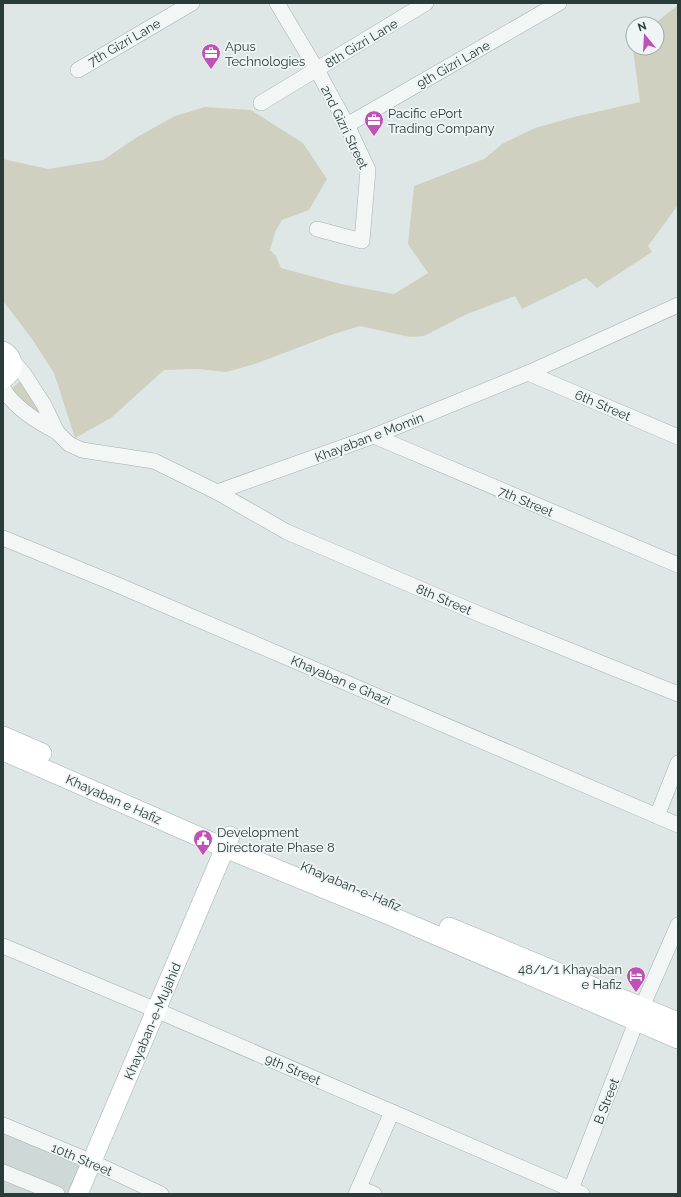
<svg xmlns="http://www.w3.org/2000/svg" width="681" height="1197" viewBox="0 0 681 1197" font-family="Raleway,sans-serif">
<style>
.built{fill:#ced8d6}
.green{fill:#d0d0c1}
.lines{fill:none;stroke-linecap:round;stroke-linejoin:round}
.minor-casing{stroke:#a5b0af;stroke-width:16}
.major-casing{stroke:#a0b1ae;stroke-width:20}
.minor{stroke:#f2f6f5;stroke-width:15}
.major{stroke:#fff;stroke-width:19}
.labels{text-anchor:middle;stroke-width:3.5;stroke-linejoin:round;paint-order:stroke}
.street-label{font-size:13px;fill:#2a3c3a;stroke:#eff5f4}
.poi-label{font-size:13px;fill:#2a3c3a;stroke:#eff5f4;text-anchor:start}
</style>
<rect width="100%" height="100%" fill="#dfe7e6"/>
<!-- built -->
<path class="built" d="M 3,1125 L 92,1162 L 78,1194 L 3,1194 Z"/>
<!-- green -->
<g class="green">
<path d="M 678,5 L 678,205 L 648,246 L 652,252 L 597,288 L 586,278 L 522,309 L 515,296 L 467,314 L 424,336 L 410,337 L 360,326 L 334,334 L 255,364 L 226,372 L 197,369 L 164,370 L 111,418 L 75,438 L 54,373 L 32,339 L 3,301 L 3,159 L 48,169 L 103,160 L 137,137 L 175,116 L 205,107 L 251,110 L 303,143 L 327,179 L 309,210 L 282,220 L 275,232 L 270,250 L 276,256 L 281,268 L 341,284 L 394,294 L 428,273 L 408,244 L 414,186 L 484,159 L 502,144 L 535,128 L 574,117 L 640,102 L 632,42 L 633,48 L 657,48 L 657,24 L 654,24 Z"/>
<path d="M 23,379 L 44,420 L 7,392 Z"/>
</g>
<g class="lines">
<!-- minor casing -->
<g class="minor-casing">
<g id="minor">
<path d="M 277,3 L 317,70 L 347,125 L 368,170 L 362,241 L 317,229"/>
<path d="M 78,70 L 192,3"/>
<path d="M 261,103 L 426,3"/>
<path d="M 347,125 L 559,3"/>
<path d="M 12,360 L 24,374 L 44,405 L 57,432 L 69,444 L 82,450 L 154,461 L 217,492 L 287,532 L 479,614 L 678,694"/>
<path d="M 528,373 L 678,437"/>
<path d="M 3,388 C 14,408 38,422 57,432"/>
<path d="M 374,436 L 678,565"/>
<path d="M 217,492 L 374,436 L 528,373 L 678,305"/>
<path d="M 3,538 L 113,583 L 678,825"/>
<path d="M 657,816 L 678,763"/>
<path d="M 3,946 L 156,1010 L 582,1194"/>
<path d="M 3,1125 L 92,1162 L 161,1194"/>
<path d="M 3,1172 L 57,1194"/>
<path d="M 359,1188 L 374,1194"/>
<path d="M 356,1194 L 392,1112"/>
<path d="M 569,1194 L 642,1007 L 678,925"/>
</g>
</g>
<!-- major casing -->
<g class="major-casing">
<g id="major">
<path d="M 3,351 C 15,358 15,372 3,379"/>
<path d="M 3,736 L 42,753"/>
<path d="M 3,751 L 225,848 L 391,916 L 678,1039"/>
<path d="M 449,927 L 678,1022"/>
<path d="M 78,1194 L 230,836"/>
</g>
</g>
<!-- minor -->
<use href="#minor" class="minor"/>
<!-- major -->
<use href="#major" class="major"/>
</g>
<!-- icons -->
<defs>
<g id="office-pin" transform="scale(1)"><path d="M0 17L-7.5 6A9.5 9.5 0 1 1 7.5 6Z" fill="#c051b7" stroke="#eff5f4"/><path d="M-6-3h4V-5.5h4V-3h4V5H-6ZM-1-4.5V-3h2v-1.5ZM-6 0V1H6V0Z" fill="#fff"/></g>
<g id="civic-pin" transform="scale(1)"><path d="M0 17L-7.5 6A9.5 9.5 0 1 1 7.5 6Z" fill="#c051b7" stroke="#eff5f4"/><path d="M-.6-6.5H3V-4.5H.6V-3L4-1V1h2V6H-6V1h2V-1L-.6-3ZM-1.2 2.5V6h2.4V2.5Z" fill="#fff"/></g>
<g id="hotel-pin" transform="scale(1)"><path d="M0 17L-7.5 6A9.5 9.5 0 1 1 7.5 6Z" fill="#c051b7" stroke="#eff5f4"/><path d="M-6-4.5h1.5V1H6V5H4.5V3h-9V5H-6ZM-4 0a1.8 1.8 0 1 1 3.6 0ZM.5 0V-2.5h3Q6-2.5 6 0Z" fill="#fff"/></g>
</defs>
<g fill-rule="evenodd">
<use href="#office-pin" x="211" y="53"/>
<use href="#office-pin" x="374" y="120"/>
<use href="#civic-pin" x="203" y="839"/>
<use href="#hotel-pin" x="636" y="976"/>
</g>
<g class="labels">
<!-- street labels -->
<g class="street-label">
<text transform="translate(124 42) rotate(-30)" y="5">7th Gizri Lane</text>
<text transform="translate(361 43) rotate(-31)" y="5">8th Gizri Lane</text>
<text transform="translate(453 64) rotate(-30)" y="5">9th Gizri Lane</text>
<text transform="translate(345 127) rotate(64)" y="5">2nd Gizri Street</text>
<text transform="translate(603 405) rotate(23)" y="5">6th Street</text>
<text transform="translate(369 437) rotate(-21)" y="5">Khayaban e Momin</text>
<text transform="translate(526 501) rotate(23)" y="5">7th Street</text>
<text transform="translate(444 599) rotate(23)" y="5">8th Street</text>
<text transform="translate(341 680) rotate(23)" y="5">Khayaban e Ghazi</text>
<text transform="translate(114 799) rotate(24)" y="5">Khayaban e Hafiz</text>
<text transform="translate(351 886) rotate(23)" y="5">Khayaban-e-Hafiz</text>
<text transform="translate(152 1021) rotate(-67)" y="5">Khayaban-e-Mujahid</text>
<text transform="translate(293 1069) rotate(23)" y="5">9th Street</text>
<text transform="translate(606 1101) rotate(-69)" y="5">B Street</text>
<text transform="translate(82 1159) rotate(23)" y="5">10th Street</text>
</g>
<!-- poi labels -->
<g class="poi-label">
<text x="225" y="51">Apus<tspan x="225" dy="15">Technologies</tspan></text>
<text x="388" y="118">Pacific ePort<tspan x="388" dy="15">Trading Company</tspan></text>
<text x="217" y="837">Development<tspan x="217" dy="15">Directorate Phase 8</tspan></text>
<text x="622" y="974" text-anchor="end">48/1/1 Khayaban<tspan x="622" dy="15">e Hafiz</tspan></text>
</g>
</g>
<!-- border -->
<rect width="681" height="1197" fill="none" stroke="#2a3c3a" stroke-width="8"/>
<!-- north arrow -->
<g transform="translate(645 36) rotate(342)"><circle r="19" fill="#eff5f4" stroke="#a0abaa"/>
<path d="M0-3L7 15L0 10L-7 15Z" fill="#c051b7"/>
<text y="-6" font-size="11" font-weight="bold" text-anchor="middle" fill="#2a3c3a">N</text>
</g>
</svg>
